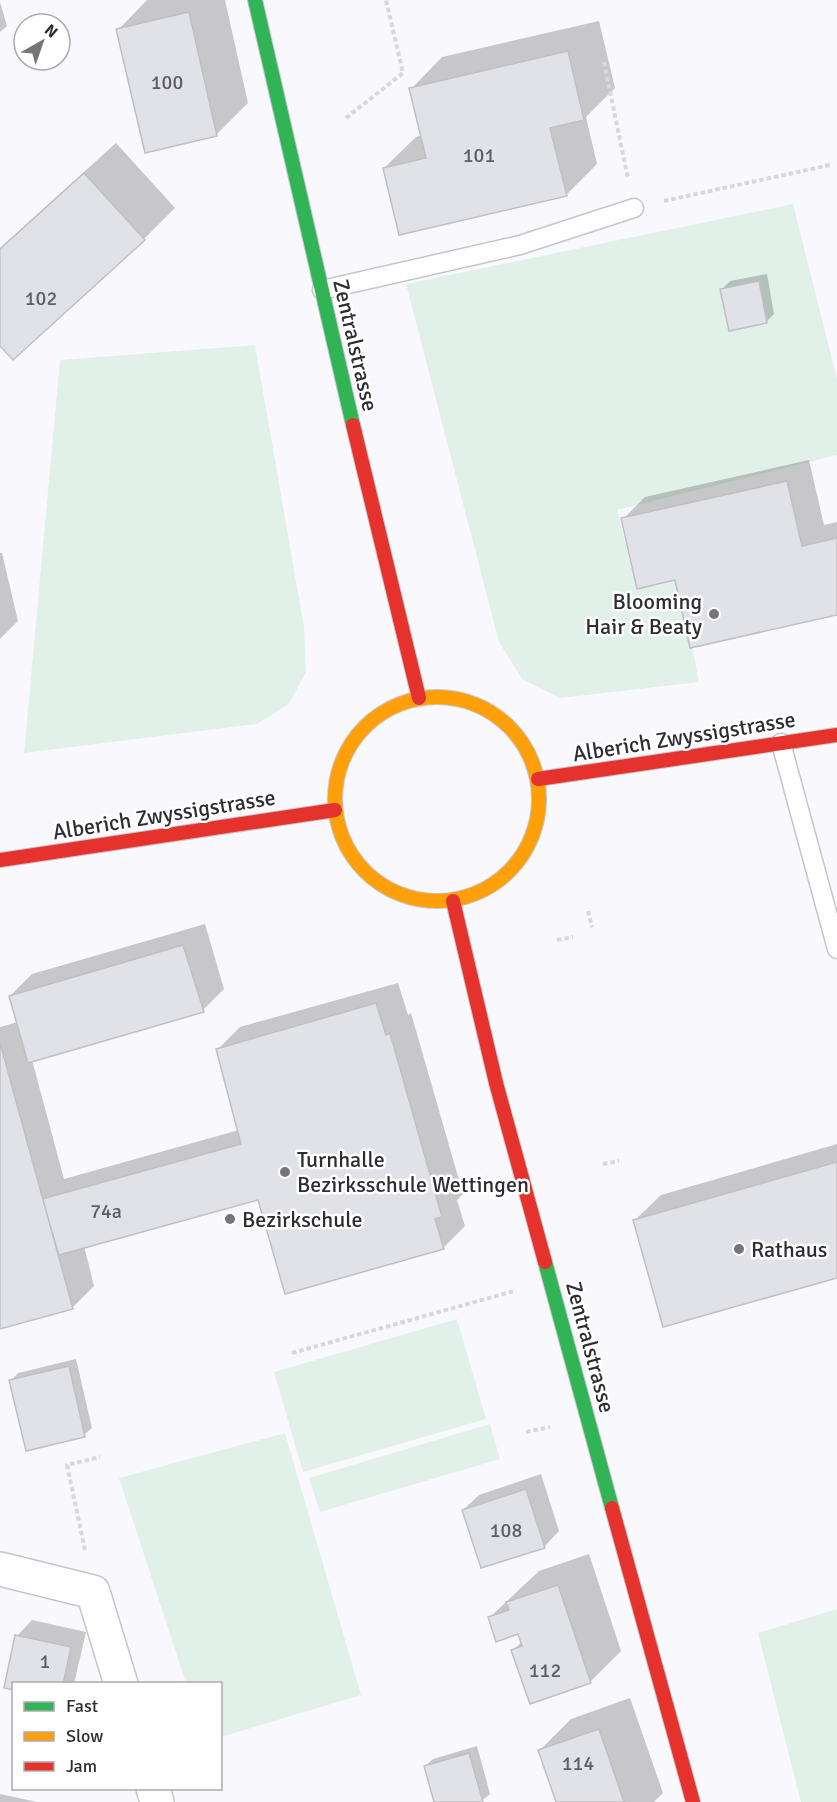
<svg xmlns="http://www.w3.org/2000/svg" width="837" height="1802" viewBox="0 0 837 1802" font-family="Signika,sans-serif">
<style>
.green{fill:#e1f1e9}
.shadow{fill:#0003}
.building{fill:#e1e1e8;stroke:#c0c0c4;stroke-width:1.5}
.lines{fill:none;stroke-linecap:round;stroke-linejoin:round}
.lane-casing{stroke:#c6c6ca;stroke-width:21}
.street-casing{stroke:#c6c6ca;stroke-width:36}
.fast-casing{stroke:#c6c6ca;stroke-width:16}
.slow-casing{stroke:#c6c6ca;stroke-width:16}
.jam-casing{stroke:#c6c6ca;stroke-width:16}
.path{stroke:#d8d8d8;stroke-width:4;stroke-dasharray:4.5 3;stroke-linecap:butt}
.lane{stroke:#fefeff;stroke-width:18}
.street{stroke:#fefeff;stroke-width:33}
.fast{stroke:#30b455;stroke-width:14}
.slow{stroke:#ff9f0a;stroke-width:14}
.jam{stroke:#e5322d;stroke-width:14}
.poi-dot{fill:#757579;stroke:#fff;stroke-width:2}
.labels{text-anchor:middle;stroke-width:5;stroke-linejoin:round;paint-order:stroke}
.number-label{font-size:20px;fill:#5e5e62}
.street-label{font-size:22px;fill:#2e2e32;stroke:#fff}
.poi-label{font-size:22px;fill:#2e2e32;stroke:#fff;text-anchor:start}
</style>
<rect width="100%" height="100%" fill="#f9f9fd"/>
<!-- green -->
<g class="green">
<path d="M 793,204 L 837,379 L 837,455 L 617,510 L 637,589 L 679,581 L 699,682 L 561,698 L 523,680 L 499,642 L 406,284 Z"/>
<path d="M 255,345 L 304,627 L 306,672 L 289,704 L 257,724 L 24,753 L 60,360 Z"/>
<path d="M 457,1319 L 486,1419 L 303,1472 L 274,1372 Z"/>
<path d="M 490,1424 L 500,1459 L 320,1512 L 309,1478 Z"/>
<path d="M 285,1433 L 361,1695 L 221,1737 L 220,1684 L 186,1683 L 119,1478 Z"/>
<path d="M 837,1609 L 837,1802 L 801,1802 L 758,1633 Z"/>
</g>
<!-- shadow -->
<g class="shadow">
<path d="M 147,0 L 225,0 L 248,103 L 217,134 L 146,151 L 118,30 Z"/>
<path d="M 0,2 L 7,26 L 0,32 Z"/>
<path d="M 599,21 L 615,88 L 586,117 L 597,164 L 566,195 L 384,168 L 416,137 L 422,135 L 411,89 L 442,57 Z"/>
<path d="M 116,143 L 175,208 L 144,239 L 0,344 L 0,248 Z"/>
<path d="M 767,274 L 774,314 L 766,322 L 722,289 L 730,281 Z"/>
<path d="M 809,460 L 824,525 L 837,522 L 837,614 L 676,578 L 623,519 L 645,497 Z"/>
<path d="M 0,553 L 2,553 L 18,621 L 0,639 Z"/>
<path d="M 205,924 L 224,989 L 203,1010 L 32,1060 L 64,1179 L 239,1130 L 218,1049 L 240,1027 L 398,983 L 408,1015 L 411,1013 L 463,1194 L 457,1200 L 465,1226 L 443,1248 L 259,1198 L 84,1246 L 94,1286 L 73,1307 L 0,1328 L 0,1027 L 18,1022 L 10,996 L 32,974 Z"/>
<path d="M 837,1144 L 837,1277 L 634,1221 L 661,1195 Z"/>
<path d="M 76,1359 L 92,1428 L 84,1435 L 11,1381 L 18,1373 Z"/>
<path d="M 541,1474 L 559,1531 L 544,1547 L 463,1510 L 479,1495 Z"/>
<path d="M 589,1554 L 621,1651 L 590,1682 L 513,1650 L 522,1642 L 519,1632 L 490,1617 L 539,1571 Z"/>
<path d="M 32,1620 L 86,1632 L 74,1684 L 14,1684 L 17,1636 Z"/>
<path d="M 630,1698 L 663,1793 L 654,1802 L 558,1802 L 540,1750 L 571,1719 Z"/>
<path d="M 477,1746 L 490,1794 L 480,1802 L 435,1802 L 425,1766 L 433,1759 Z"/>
<path d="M 0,1794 L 37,1802 L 0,1802 Z"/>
</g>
<!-- building -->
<g class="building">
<path d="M 189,12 L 217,136 L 145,153 L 116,29 Z"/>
<path d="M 568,51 L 584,120 L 550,128 L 567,196 L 399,235 L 383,168 L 426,158 L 409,88 Z"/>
<path d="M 84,173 L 145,240 L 13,360 L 0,346 L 0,249 Z"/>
<path d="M 759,281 L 767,323 L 729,331 L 720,289 Z"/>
<path d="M 787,481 L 802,546 L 837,538 L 837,615 L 690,648 L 675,580 L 637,589 L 621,518 Z"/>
<path d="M 183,945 L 204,1012 L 28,1063 L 9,996 Z"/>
<path d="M 376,1003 L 386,1035 L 390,1033 L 442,1217 L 435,1219 L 444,1249 L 285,1294 L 258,1200 L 59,1255 L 42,1199 L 241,1144 L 216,1049 Z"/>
<path d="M 0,1043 L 73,1309 L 0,1329 Z"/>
<path d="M 837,1162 L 837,1278 L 663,1327 L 633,1220 Z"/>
<path d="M 69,1366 L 85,1437 L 26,1451 L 9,1380 Z"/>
<path d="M 526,1489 L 545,1548 L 481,1568 L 462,1510 Z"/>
<path d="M 558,1585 L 591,1683 L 530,1704 L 511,1650 L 522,1646 L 518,1634 L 496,1642 L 488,1617 L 509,1610 L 506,1602 Z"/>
<path d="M 15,1635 L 71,1647 L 63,1684 L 14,1684 L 14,1690 L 4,1688 Z"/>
<path d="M 599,1729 L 624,1802 L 556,1802 L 538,1750 Z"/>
<path d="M 469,1753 L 483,1802 L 434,1802 L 424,1766 Z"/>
</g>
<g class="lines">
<!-- lane casing -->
<g class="lane-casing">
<g id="lane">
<path d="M 322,290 L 520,245 L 634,208"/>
<path d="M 781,743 L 837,949"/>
</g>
</g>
<!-- street casing -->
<g class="street-casing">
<g id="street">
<path d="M 0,1569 L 93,1592 L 121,1684"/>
<path d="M 153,1788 L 157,1802"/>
</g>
</g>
<!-- fast casing -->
<g class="fast-casing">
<g id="fast">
<path d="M 255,0 L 353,425"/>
<path d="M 545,1262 L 612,1508"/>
</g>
</g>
<!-- slow casing -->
<g class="slow-casing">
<circle id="slow" cx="437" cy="799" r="102"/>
</g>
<!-- jam casing -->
<g class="jam-casing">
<g id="jam">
<path d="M 353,425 L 419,698"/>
<path d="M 538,779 L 837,735"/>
<path d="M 0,860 L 335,810"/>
<path d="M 453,901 L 496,1083 L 545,1262"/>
<path d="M 612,1508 L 693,1802"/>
</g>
</g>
<!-- path -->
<g class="path">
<path d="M 604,62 L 628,179"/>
<path d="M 346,118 L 403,73 L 386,0"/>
<path d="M 664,201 L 830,165"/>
<path d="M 588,911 L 592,927"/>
<path d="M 557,940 L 573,937"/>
<path d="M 603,1164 L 619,1161"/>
<path d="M 292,1353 L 514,1291"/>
<path d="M 526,1432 L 550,1427"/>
<path d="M 85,1550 L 67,1465 L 100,1457"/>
</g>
<!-- lane -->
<use href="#lane" class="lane"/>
<!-- street -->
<use href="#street" class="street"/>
<!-- fast -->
<use href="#fast" class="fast"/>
<!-- slow -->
<use href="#slow" class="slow"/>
<!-- jam -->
<use href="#jam" class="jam"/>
</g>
<!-- markers -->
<g class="poi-dot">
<circle cx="714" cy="614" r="6"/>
<circle cx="285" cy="1172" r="6"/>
<circle cx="230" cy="1219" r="6"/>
<circle cx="739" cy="1249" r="6"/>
</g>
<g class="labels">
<!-- number labels -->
<g class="number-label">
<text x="167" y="89">100</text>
<text x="479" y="162">101</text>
<text x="41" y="305">102</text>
<text x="106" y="1218">74a</text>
<text x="506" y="1537">108</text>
<text x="45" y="1668">1</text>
<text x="545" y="1677">112</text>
<text x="578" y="1770">114</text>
</g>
<!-- street labels -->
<g class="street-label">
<text transform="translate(356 345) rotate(77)" y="8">Zentralstrasse</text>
<text transform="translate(684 736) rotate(-9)" y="8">Alberich Zwyssigstrasse</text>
<text transform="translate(164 814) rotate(-9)" y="8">Alberich Zwyssigstrasse</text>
<text transform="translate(591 1347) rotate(75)" y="8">Zentralstrasse</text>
</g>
<!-- poi labels -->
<g class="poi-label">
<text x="702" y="609" text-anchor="end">Blooming<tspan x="702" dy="25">Hair &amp; Beaty</tspan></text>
<text x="297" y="1167">Turnhalle<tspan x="297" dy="25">Bezirksschule Wettingen</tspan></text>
<text x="242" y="1227">Bezirkschule</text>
<text x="751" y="1257">Rathaus</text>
</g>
</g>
<!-- legend -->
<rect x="12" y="1682" width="210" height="108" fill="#ffffff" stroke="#ababad" stroke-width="1.5"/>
<rect x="24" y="1702" width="30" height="9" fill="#30b455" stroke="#ababad" stroke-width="1.5"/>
<text x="66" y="1712" font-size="18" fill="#2e2e32">Fast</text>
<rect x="24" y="1732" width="30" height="9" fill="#ff9f0a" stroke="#ababad" stroke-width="1.5"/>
<text x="66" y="1742" font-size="18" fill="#2e2e32">Slow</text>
<rect x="24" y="1762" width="30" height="9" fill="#e5322d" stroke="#ababad" stroke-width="1.5"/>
<text x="66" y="1772" font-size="18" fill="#2e2e32">Jam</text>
<!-- north arrow -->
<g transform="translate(42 42) rotate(40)"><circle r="28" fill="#ffffff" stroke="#ababad" stroke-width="1.5"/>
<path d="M0-4.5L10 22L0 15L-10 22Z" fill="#757579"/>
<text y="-9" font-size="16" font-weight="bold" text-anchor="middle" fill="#2e2e32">N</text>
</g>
</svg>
